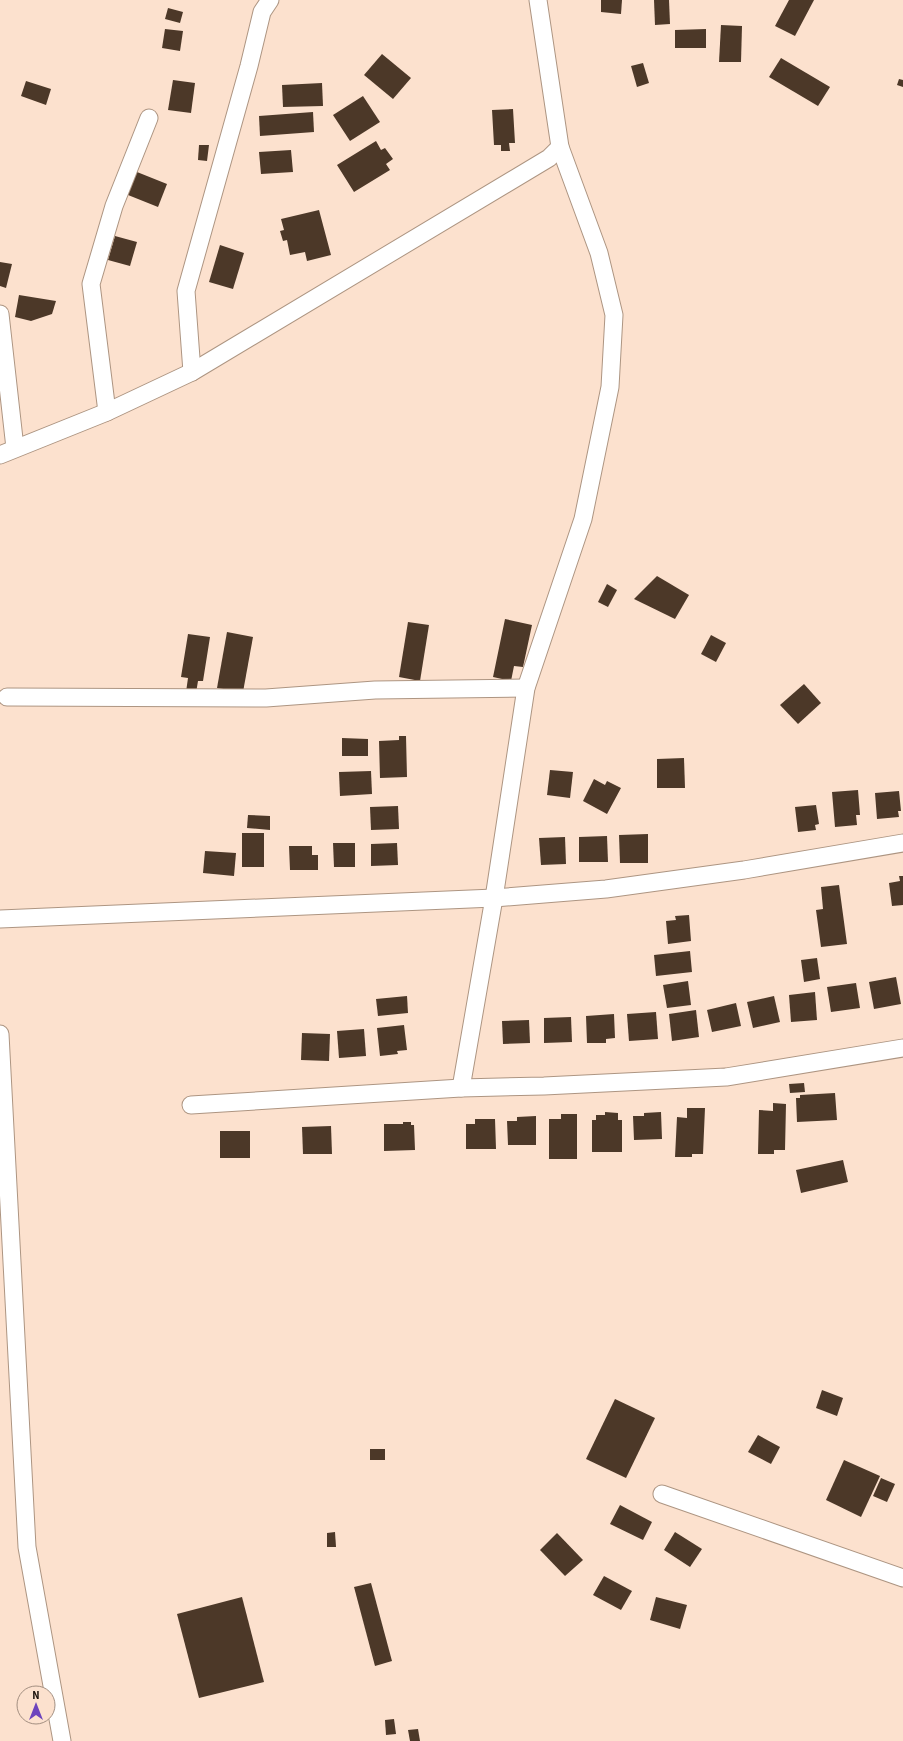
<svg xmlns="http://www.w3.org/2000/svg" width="903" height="1741" viewBox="0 0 903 1741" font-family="'Source Sans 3',sans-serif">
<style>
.building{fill:#4c3828}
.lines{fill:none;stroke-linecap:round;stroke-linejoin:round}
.minor-casing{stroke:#ad9582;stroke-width:19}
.minor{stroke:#fff;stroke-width:17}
</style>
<rect width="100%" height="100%" fill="#fce1ce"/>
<!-- building -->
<g class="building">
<path d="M 601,0 L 622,0 L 621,14 L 601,12 Z"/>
<path d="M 654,0 L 669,0 L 670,24 L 655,25 Z"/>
<path d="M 789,0 L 814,0 L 795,36 L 775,26 Z"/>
<path d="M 168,8 L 183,12 L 180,23 L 165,19 Z"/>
<path d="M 721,25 L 742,26 L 741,62 L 719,62 Z"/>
<path d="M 165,29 L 183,31 L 180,51 L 162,48 Z"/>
<path d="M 706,29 L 706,48 L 675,48 L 675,30 Z"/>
<path d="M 382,54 L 411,78 L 393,99 L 364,75 Z"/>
<path d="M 781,58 L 830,87 L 818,106 L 769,77 Z"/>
<path d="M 643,63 L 649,83 L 637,87 L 631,66 Z"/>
<path d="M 899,79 L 903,80 L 903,87 L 897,85 Z"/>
<path d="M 173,80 L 195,83 L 191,113 L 168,110 Z"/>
<path d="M 26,81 L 51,89 L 46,105 L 21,96 Z"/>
<path d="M 322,83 L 323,106 L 283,107 L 282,85 Z"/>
<path d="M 363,96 L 380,122 L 350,141 L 333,115 Z"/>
<path d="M 513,109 L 515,143 L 509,143 L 510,151 L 501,151 L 501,145 L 494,145 L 492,110 Z"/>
<path d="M 313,112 L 314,132 L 260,136 L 259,116 Z"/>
<path d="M 376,141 L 381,150 L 385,148 L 393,159 L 386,164 L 390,170 L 354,192 L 337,165 Z"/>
<path d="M 199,145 L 209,145 L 207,161 L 198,160 Z"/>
<path d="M 291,150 L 293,172 L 261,174 L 259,152 Z"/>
<path d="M 132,170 L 167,184 L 158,207 L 123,193 Z"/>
<path d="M 319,210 L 331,255 L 307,261 L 305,252 L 290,255 L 287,240 L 283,241 L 280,231 L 284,230 L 281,219 Z"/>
<path d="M 115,236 L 137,242 L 130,266 L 108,260 Z"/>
<path d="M 220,245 L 244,253 L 233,289 L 209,282 Z"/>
<path d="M 0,262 L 12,264 L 6,288 L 0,286 Z"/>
<path d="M 19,295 L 56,301 L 52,314 L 31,321 L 15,317 Z"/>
<path d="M 657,576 L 689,595 L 675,619 L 634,599 Z"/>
<path d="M 607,584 L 617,590 L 608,607 L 598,602 Z"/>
<path d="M 505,619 L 532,625 L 523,667 L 514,666 L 511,681 L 493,677 Z"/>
<path d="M 408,622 L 429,625 L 420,681 L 399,677 Z"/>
<path d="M 227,632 L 253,637 L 243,692 L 217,688 Z"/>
<path d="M 188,634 L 210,637 L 203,681 L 198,681 L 196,693 L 186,692 L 188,678 L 181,677 Z"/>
<path d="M 711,635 L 726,643 L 716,662 L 701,654 Z"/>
<path d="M 804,684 L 821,703 L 798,724 L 780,705 Z"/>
<path d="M 399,736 L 406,736 L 407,777 L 380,778 L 379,741 L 399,740 Z"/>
<path d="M 342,738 L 368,739 L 368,756 L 342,756 Z"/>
<path d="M 684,758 L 685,788 L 657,788 L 657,759 Z"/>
<path d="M 550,770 L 573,772 L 570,798 L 547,795 Z"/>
<path d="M 371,771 L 372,794 L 340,796 L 339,772 Z"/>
<path d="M 594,779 L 605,785 L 607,781 L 621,788 L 607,814 L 583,801 Z"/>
<path d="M 858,790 L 860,815 L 856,815 L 857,825 L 835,827 L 832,792 Z"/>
<path d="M 899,791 L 901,811 L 898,811 L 899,817 L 877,819 L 875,793 Z"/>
<path d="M 816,805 L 819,824 L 815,825 L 816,830 L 798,832 L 795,807 Z"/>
<path d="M 398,806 L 399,829 L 371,830 L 370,807 Z"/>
<path d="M 248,815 L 270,816 L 270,830 L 247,828 Z"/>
<rect x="242" y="833" width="22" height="34"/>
<path d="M 648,834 L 648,863 L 620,863 L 619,835 Z"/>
<path d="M 607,836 L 608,862 L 579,862 L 579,837 Z"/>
<path d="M 565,837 L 566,864 L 541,865 L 539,838 Z"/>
<path d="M 333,843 L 355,843 L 355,867 L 334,867 Z"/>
<path d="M 397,843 L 398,865 L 371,866 L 371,844 Z"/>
<path d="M 289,846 L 312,846 L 312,855 L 318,855 L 318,870 L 290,870 Z"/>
<path d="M 205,851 L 236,853 L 234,876 L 203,873 Z"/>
<path d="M 899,876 L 903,876 L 903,905 L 892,906 L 889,883 L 900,881 Z"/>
<path d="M 839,885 L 847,944 L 821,947 L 816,910 L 823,909 L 821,887 Z"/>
<path d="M 689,915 L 691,941 L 668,944 L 666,921 L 676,920 L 675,916 Z"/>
<path d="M 690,951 L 692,972 L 656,976 L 654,955 Z"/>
<path d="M 817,958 L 820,979 L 804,982 L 801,960 Z"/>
<path d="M 896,977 L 901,1004 L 874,1009 L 869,982 Z"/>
<path d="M 688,981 L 691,1005 L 667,1008 L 663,985 Z"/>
<path d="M 856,983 L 860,1008 L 831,1012 L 827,987 Z"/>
<path d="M 815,992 L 817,1020 L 791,1022 L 789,995 Z"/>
<path d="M 407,996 L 408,1013 L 378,1016 L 376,999 Z"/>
<path d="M 774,996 L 780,1022 L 753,1028 L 747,1002 Z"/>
<path d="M 736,1003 L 741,1026 L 712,1032 L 707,1010 Z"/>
<path d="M 696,1010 L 699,1037 L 672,1041 L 669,1014 Z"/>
<path d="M 656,1012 L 658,1039 L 629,1041 L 627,1014 Z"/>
<path d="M 614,1014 L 615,1038 L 606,1039 L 606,1043 L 587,1043 L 586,1016 Z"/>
<path d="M 571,1017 L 572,1042 L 544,1043 L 544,1018 Z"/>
<path d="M 529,1020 L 530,1043 L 503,1044 L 502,1021 Z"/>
<path d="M 404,1025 L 407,1050 L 397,1051 L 398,1054 L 380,1056 L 377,1028 Z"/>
<path d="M 364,1029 L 366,1056 L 339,1058 L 337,1031 Z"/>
<path d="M 302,1033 L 330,1034 L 329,1061 L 301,1060 Z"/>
<path d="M 804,1083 L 805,1092 L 790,1093 L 789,1084 Z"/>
<path d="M 835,1093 L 837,1120 L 797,1122 L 796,1098 L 800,1098 L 800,1095 Z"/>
<path d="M 773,1103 L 786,1104 L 785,1150 L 774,1150 L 774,1154 L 758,1154 L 759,1110 L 773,1111 Z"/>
<path d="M 687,1108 L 705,1108 L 703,1154 L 692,1154 L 692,1157 L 675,1157 L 677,1117 L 687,1118 Z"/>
<path d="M 605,1112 L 618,1113 L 618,1120 L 622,1120 L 622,1152 L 592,1152 L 592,1120 L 596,1120 L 596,1115 L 605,1115 Z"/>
<path d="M 661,1112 L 662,1139 L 634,1140 L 633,1116 L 644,1116 L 644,1113 Z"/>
<path d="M 561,1114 L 577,1114 L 577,1159 L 549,1159 L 549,1119 L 561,1119 Z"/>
<path d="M 536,1116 L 536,1145 L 508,1145 L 507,1121 L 517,1121 L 517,1117 Z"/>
<path d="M 475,1119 L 495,1119 L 496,1149 L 466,1149 L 466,1124 L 475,1124 Z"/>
<path d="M 403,1122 L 411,1122 L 411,1125 L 414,1125 L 415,1150 L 384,1151 L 384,1124 L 403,1124 Z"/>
<path d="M 331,1126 L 332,1154 L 303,1154 L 302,1127 Z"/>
<rect x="220" y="1131" width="30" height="27"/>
<path d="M 843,1160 L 848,1182 L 801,1193 L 796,1170 Z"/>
<path d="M 822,1390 L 843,1398 L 837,1416 L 816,1408 Z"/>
<path d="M 615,1399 L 655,1418 L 626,1478 L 586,1459 Z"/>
<path d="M 758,1435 L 780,1447 L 771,1464 L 748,1452 Z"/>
<rect x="370" y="1449" width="15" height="11"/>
<path d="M 844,1460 L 880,1476 L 861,1517 L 826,1500 Z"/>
<path d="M 881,1478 L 895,1484 L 887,1502 L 873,1496 Z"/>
<path d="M 620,1505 L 652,1522 L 643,1540 L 610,1524 Z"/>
<path d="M 335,1532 L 336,1547 L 327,1547 L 327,1533 Z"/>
<path d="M 675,1532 L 702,1549 L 690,1567 L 664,1550 Z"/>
<path d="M 557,1533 L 583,1560 L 565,1576 L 540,1550 Z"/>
<path d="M 604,1576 L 632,1591 L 621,1610 L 593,1595 Z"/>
<path d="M 371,1583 L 392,1661 L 375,1666 L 354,1587 Z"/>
<path d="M 242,1597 L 264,1682 L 199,1698 L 177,1614 Z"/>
<path d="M 656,1597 L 687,1605 L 680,1629 L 650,1620 Z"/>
<path d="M 394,1719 L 396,1734 L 386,1735 L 385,1720 Z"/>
<path d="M 418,1729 L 420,1741 L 410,1741 L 408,1730 Z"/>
</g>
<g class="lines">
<!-- minor casing -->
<g class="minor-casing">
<g id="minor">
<path d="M 0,314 L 15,448"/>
<path d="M 192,372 L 186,291 L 249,66 L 262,12 L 270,0"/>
<path d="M 107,412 L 91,284 L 114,206 L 149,118"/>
<path d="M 0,455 L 107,412 L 192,372 L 549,158 L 560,147 L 538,0"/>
<path d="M 7,697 L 266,698 L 375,690 L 526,688"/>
<path d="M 0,919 L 494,898 L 606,889 L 744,870 L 903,843"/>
<path d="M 0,1034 L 27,1547 L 62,1741"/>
<path d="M 461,1088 L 494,898 L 526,688 L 583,519 L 610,387 L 614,315 L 599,253 L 560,147"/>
<path d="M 191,1105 L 461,1088 L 544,1086 L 726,1077 L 903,1048"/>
<path d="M 662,1494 L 903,1578"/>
</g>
</g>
<!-- minor -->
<use href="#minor" class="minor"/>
</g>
<!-- north arrow -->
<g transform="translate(36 1705)"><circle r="19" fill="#fce1ce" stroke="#a38f81"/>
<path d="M0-3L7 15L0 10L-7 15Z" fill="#6d44bd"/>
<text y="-6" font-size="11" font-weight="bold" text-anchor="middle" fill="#1d140e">N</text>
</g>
</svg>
